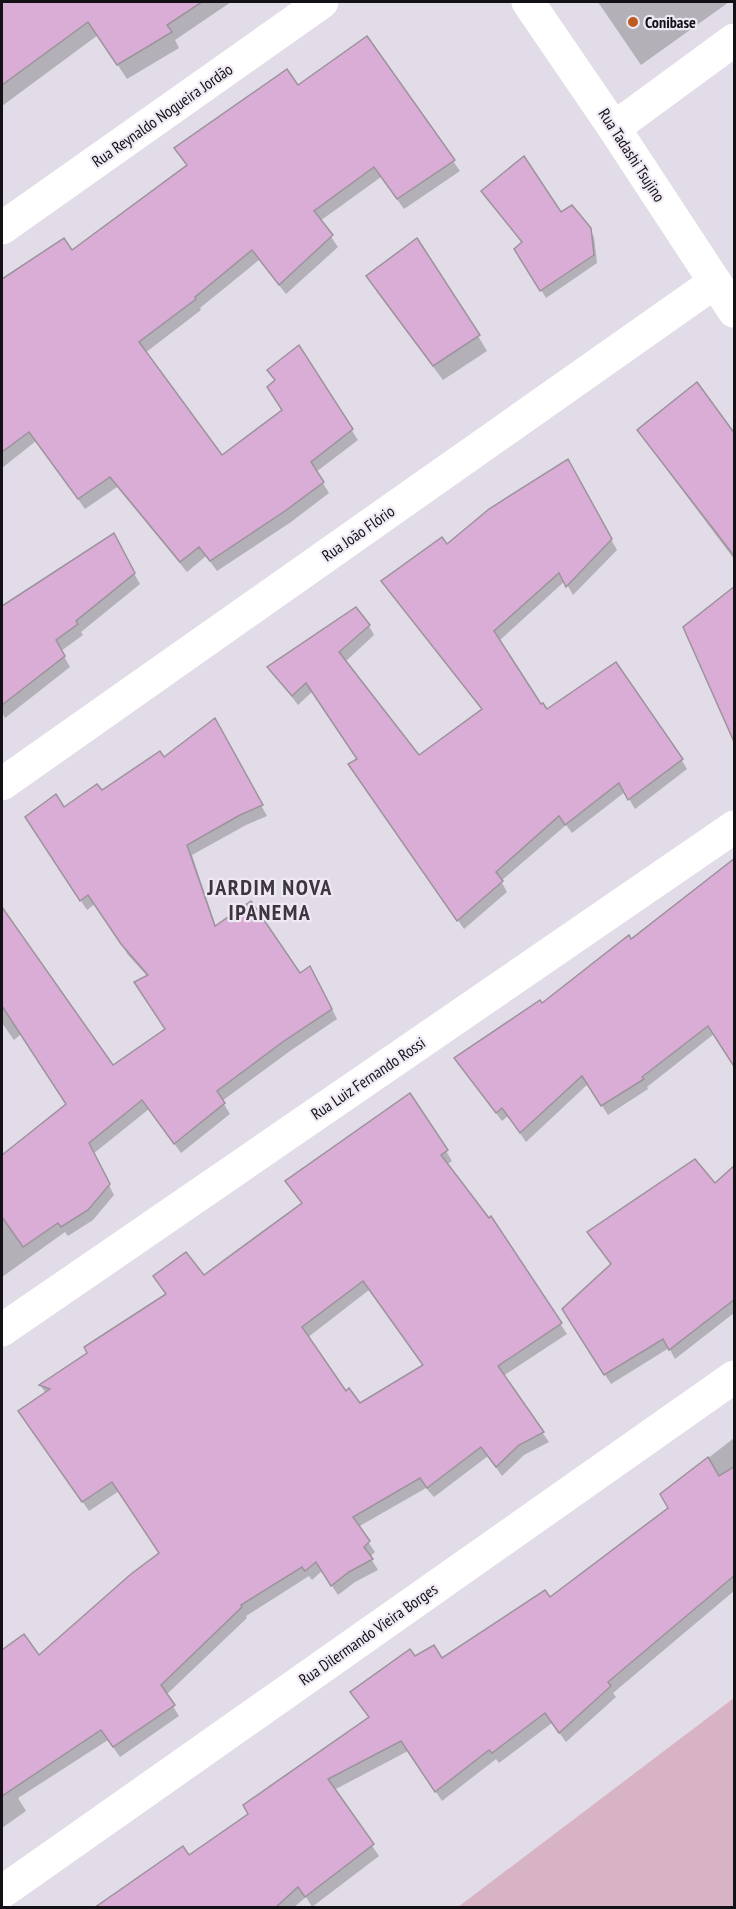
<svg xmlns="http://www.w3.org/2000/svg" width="736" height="1909" viewBox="0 0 736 1909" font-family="'PT Sans Narrow',sans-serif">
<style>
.green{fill:#d8b3c4}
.shadow{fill:#0003;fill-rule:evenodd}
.building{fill:#d9add6;stroke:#9d939c;stroke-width:1.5;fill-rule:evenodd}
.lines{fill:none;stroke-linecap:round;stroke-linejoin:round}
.minor{stroke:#fff;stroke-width:33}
.poi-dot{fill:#be5b22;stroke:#efe9f4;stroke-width:2}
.labels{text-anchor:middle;stroke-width:4.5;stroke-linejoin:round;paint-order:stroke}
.poi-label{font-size:16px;font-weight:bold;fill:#131115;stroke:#efe9f4;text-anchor:start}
.street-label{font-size:16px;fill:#131115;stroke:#efe9f4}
.district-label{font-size:22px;font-weight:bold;letter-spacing:1.5px;fill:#3b363f;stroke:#efe9f4}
</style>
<rect width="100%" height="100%" fill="#e1dce7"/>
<!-- green -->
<path class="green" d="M 734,1698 L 734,1907 L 458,1907 Z"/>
<!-- shadow -->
<g class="shadow">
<path d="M 2,2 L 231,2 L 175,40 L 179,48 L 127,79 L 98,35 L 2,106 Z"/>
<path d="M 598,2 L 729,2 L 641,65 Z"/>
<path d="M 366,38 L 460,171 L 404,209 L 381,177 L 320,221 L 338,247 L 286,294 L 259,260 L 200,308 L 201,310 L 145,353 L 221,457 L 284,411 L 276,382 L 269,371 L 351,429 L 358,440 L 316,472 L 329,493 L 291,522 L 217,571 L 206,556 L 187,572 L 117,487 L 85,509 L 36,441 L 2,468 L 2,280 L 64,240 L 72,252 L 188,167 L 176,149 L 297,87 Z"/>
<path d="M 488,199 L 561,214 L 589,229 L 594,237 L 597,263 L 546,298 L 516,249 L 523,243 Z"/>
<path d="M 368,276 L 478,336 L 487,351 L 443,380 L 377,292 Z"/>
<path d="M 639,431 L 734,435 L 734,559 L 646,442 Z"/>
<path d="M 571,468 L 617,550 L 573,595 L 565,581 L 499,641 L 540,707 L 547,711 L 681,759 L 687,769 L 635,809 L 625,792 L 572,833 L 566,825 L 501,881 L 507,892 L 464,929 L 356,773 L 358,760 L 313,691 L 298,705 L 269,667 L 369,626 L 374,635 L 345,662 L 419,757 L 483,711 L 389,591 L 446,546 Z"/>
<path d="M 113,536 L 140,584 L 81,632 L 83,635 L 61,651 L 70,667 L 5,718 L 2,712 L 2,608 Z"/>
<path d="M 214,720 L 267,816 L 246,825 L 192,855 L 216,927 L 299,975 L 316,978 L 337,1019 L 290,1051 L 222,1101 L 230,1114 L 181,1153 L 149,1109 L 93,1154 L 114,1195 L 93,1220 L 68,1236 L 65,1232 L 2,1277 L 2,1156 L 67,1105 L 21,1034 L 14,1040 L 2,1023 L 2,909 L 113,1067 L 167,1030 L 148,977 L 128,955 L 95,904 L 87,910 L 33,828 L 63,809 L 101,793 L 164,759 Z"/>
<path d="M 734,860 L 714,1034 L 647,1087 L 648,1089 L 608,1115 L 588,1084 L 526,1142 L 508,1116 L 502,1121 L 462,1068 L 542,1005 L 631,941 Z"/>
<path d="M 446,1151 L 452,1161 L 446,1165 L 489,1220 L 491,1218 L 567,1334 L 503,1376 L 549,1442 L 524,1455 L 502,1476 L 488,1456 L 434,1497 L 426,1488 L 358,1527 L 375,1552 L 370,1557 L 378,1570 L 355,1582 L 338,1595 L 322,1571 L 312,1580 L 309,1576 L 246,1616 L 247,1618 L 166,1695 L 179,1716 L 120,1757 L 108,1740 L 18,1798 L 26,1811 L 2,1828 L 2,1651 L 23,1636 L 38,1657 L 161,1553 L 119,1491 L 89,1511 L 26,1421 L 46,1394 L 41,1386 L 89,1353 L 167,1295 L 155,1277 L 204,1277 L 303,1204 L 287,1182 ZM 369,1290 L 409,1342 L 425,1366 L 359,1405 L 345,1393 L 307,1338 Z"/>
<path d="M 734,1167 L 734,1313 L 675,1359 L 669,1348 L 611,1384 L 569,1319 L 612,1265 L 589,1233 L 715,1186 Z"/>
<path d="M 734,1438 L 734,1591 L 613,1693 L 616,1697 L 566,1742 L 552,1723 L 499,1763 L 496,1759 L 442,1801 L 408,1751 L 334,1790 L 379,1856 L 312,1907 L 306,1897 L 293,1908 L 114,1908 L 250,1815 L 370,1719 L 352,1692 L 415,1658 L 442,1660 L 550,1599 L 670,1508 L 662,1494 Z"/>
</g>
<!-- building -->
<g class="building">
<path d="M 2,2 L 202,2 L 167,25 L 172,32 L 117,65 L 88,22 L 2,85 Z"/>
<path d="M 367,36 L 455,160 L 397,199 L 374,167 L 314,211 L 333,235 L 279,285 L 252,250 L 195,297 L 196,299 L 139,342 L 222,455 L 282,410 L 267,387 L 275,380 L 267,370 L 299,345 L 353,429 L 311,462 L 324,482 L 285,511 L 210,561 L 199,547 L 180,562 L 110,477 L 78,499 L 29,432 L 2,452 L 2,279 L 64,238 L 72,250 L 187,165 L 174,148 L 287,69 L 298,85 Z"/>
<path d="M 524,156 L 561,212 L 572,205 L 591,228 L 594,255 L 540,291 L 514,249 L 522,242 L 481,191 Z"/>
<path d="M 417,238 L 480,335 L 433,366 L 366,276 Z"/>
<path d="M 697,382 L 735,434 L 735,557 L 637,430 Z"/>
<path d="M 568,459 L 612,539 L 566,587 L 559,573 L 494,631 L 541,704 L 543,703 L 547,709 L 616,662 L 683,759 L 628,800 L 619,783 L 565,825 L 559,816 L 496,872 L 503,881 L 457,921 L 348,764 L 357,759 L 306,683 L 292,696 L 267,667 L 356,607 L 370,625 L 339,652 L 419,755 L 482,709 L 381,581 L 442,537 L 447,544 L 489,509 Z"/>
<path d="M 114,533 L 135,573 L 76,621 L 78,624 L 56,640 L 65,656 L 2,705 L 2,606 Z"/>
<path d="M 735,586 L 735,744 L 683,627 Z"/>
<path d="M 215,718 L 263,805 L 240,815 L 187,845 L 215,926 L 251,901 L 300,973 L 310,966 L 332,1009 L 284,1041 L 217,1091 L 225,1103 L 174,1144 L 142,1100 L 89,1143 L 110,1184 L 88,1210 L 61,1227 L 58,1223 L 23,1247 L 2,1217 L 2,1155 L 66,1104 L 2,1006 L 2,907 L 113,1065 L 165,1029 L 134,982 L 148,975 L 121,944 L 88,895 L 80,901 L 25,817 L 56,794 L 64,807 L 97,784 L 102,790 L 160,751 L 164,757 Z"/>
<path d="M 735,858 L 735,1068 L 708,1026 L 642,1077 L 644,1079 L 601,1106 L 582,1076 L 520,1133 L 502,1108 L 496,1113 L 454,1058 L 540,1000 L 542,1003 L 629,935 L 631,939 Z"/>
<path d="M 410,1093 L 448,1150 L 441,1155 L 489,1218 L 491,1216 L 562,1323 L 498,1366 L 544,1432 L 519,1445 L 496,1467 L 481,1447 L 427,1488 L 420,1478 L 353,1517 L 370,1541 L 364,1547 L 373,1559 L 349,1572 L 331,1586 L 316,1562 L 305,1571 L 302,1567 L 241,1605 L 242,1607 L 161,1685 L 175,1705 L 113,1747 L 101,1730 L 2,1796 L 2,1650 L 24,1634 L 39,1655 L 131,1574 L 159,1553 L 112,1482 L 82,1502 L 18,1411 L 50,1389 L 39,1385 L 87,1353 L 84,1347 L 166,1294 L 153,1276 L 186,1252 L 204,1275 L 302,1203 L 285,1181 ZM 363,1281 L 423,1365 L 360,1403 L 349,1388 L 346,1391 L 302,1327 Z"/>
<path d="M 695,1159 L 715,1183 L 735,1165 L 735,1299 L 669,1350 L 663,1339 L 604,1375 L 562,1309 L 611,1264 L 587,1232 Z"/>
<path d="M 708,1457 L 719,1476 L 735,1466 L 735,1575 L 608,1682 L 611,1686 L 559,1733 L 545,1713 L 492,1753 L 489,1750 L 435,1792 L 401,1741 L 328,1779 L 374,1844 L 305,1897 L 298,1887 L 275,1908 L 94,1908 L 183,1846 L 189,1855 L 248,1814 L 243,1805 L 369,1717 L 350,1692 L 410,1649 L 415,1656 L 434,1645 L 442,1658 L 545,1590 L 550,1597 L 668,1508 L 660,1494 Z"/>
</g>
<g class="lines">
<!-- minor -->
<g class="minor">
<path d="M 528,2 L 614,128 L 734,311"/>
<path d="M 614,128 L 734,40"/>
<path d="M 2,228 L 322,2"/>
<path d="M 2,784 L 715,282"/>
<path d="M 2,1330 L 734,827"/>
<path d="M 2,1892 L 734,1377"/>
</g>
</g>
<!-- markers -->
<circle class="poi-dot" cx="633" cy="22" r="6"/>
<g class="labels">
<!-- poi labels -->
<g class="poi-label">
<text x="645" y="28">Conibase</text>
</g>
<!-- street labels -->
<g class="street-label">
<text transform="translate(162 115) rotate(-35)" y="6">Rua Reynaldo Nogueira Jordão</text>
<text transform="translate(632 155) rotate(57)" y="6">Rua Tadashi Tsujino</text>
<text transform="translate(358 533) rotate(-35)" y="6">Rua João Flório</text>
<text transform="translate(368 1078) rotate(-34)" y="6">Rua Luiz Fernando Rossi</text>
<text transform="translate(368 1634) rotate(-35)" y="6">Rua Dilermando Vieira Borges</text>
</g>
<!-- district labels -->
<g class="district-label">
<text x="270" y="895">JARDIM NOVA<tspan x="270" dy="25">IPANEMA</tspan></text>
</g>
</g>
<!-- border -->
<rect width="736" height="1909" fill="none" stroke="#131115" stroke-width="6"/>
</svg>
